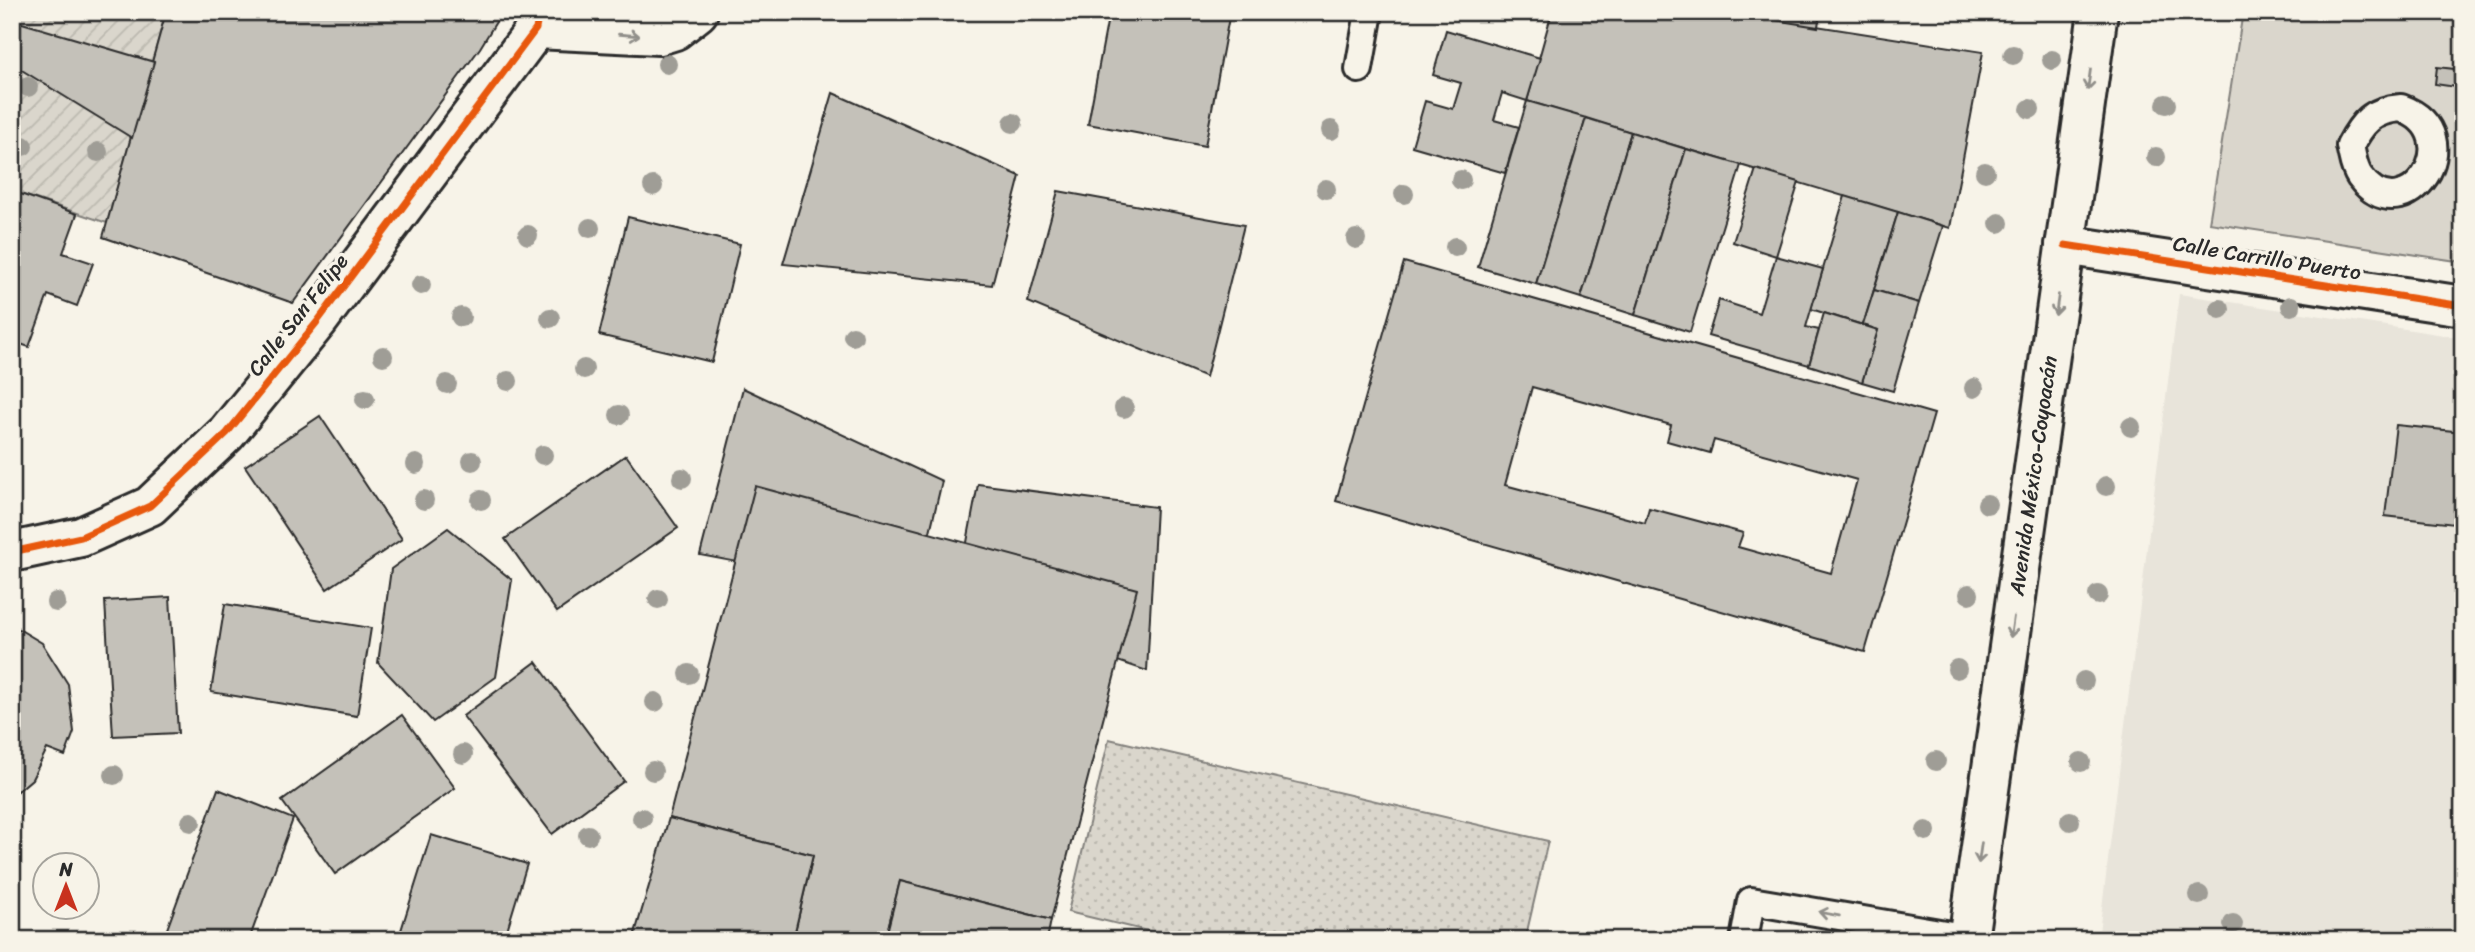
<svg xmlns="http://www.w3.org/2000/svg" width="2475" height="952" viewBox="0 0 2475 952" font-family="Sriracha,sans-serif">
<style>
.built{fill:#e8e4da}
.grass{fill:url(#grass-dots);stroke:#82807c;stroke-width:2}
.garden{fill:url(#garden-furrows);stroke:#82807c;stroke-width:2}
.pitch{fill:#dad6cc;stroke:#82807c;stroke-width:2}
.building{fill:#c4c1b9;stroke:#2b2b2b;stroke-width:2;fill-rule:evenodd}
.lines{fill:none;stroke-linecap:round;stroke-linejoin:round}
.lane-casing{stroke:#2b2b2b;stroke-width:32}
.street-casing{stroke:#2b2b2b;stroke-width:44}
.primary-casing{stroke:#2b2b2b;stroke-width:44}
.lane{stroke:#f7f3e8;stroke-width:26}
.street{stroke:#f7f3e8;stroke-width:38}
.primary{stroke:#f7f3e8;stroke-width:38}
.cycleway-casing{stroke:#f7f3e8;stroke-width:11}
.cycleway{stroke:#e8590c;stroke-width:7}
.tree{fill:#9f9d96}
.oneway{stroke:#918f8a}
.labels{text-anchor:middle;stroke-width:7;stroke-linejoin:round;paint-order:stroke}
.street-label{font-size:21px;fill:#2b2b2b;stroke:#f7f3e8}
</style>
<defs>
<pattern id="grass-dots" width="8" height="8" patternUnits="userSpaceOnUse" patternTransform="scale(1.75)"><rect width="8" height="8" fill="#dad6cc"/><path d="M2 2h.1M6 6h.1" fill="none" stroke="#bbb8af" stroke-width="1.8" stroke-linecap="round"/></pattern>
<pattern id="garden-furrows" width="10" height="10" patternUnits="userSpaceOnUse" patternTransform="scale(1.75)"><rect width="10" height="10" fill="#dad6cc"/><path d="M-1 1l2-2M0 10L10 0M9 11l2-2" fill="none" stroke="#bbb8af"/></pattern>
</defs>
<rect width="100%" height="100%" fill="#f7f3e8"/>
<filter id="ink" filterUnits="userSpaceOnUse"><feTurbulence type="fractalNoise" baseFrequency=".0143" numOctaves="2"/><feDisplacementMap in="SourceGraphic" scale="14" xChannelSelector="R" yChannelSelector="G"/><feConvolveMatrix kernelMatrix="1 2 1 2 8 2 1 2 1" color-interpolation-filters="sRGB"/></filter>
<g filter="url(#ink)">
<!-- built -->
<path class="built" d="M 2179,294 L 2463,338 L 2463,940 L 2098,940 Z"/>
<!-- grass -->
<path class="grass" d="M 1109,739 L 1548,841 L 1525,940 L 1185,940 L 1068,912 Z"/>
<!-- garden -->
<path class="garden" d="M 12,12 L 166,12 L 107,223 L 12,191 Z"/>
<!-- pitch -->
<path class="pitch" d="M 2243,12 L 2463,12 L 2463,262 L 2209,223 Z"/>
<!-- building -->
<g class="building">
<path d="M 166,12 L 502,12 L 480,48 L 293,303 L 103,237 Z"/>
<path d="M 1109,12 L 1230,12 L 1205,146 L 1088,124 Z"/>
<path d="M 1552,12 L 1726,12 L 1983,52 L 1950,228 L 1527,101 Z"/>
<path d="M 1726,12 L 1820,12 L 1818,27 Z"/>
<path d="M 12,20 L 154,62 L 132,138 L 12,64 Z"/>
<path d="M 1446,30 L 1540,58 L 1527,101 L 1502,93 L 1494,120 L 1519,127 L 1505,173 L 1412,146 L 1425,101 L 1453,109 L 1461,83 L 1433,75 Z"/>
<path d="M 2437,67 L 2463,70 L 2463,88 L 2435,84 Z"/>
<path d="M 833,93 L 1020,176 L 992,285 L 783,264 Z"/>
<path d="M 1527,101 L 1586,118 L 1536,284 L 1478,267 Z"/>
<path d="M 1586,118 L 1631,132 L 1581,298 L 1536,284 Z"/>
<path d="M 1631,132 L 1686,149 L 1635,315 L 1581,298 Z"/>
<path d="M 1686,149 L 1741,165 L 1690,332 L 1635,315 Z"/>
<path d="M 1756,169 L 1799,182 L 1776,256 L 1733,242 Z"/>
<path d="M 12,191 L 77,214 L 63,253 L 93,263 L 77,306 L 48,295 L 29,347 L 12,341 Z"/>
<path d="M 1058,191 L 1244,225 L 1206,377 L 1028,302 Z"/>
<path d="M 1845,196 L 1898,212 L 1863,325 L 1811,309 Z"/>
<path d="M 1898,212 L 1943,226 L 1919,303 L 1874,290 Z"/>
<path d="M 628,217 L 740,244 L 712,362 L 599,335 Z"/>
<path d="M 1776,256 L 1823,269 L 1806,327 L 1819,330 L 1809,365 L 1708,336 L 1719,300 L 1759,313 Z"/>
<path d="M 1404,262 L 1934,414 L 1865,652 L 1336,501 ZM 1532,387 L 1671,425 L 1667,441 L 1710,453 L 1714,440 L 1857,480 L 1831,573 L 1738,547 L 1743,533 L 1649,508 L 1645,523 L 1505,485 Z"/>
<path d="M 1874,290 L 1919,303 L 1893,391 L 1862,382 L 1878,330 L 1863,325 Z"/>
<path d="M 1824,313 L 1878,330 L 1862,382 L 1809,365 Z"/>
<path d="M 743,388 L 942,481 L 915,595 L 700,555 Z"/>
<path d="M 320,416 L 402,539 L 327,589 L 245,466 Z"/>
<path d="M 2396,425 L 2463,432 L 2463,525 L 2385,516 Z"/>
<path d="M 626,455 L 678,528 L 557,612 L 505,539 Z"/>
<path d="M 978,484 L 1156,507 L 1147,671 L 955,606 Z"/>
<path d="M 755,486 L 1137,589 L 1051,920 L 900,881 L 885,940 L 793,940 L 813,855 L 669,818 Z"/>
<path d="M 448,528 L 512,580 L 496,677 L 433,722 L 378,663 L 391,569 Z"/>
<path d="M 170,597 L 178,733 L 113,736 L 105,601 Z"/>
<path d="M 225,604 L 371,628 L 357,716 L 211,692 Z"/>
<path d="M 12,625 L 42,643 L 68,684 L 74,732 L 65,756 L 47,749 L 32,779 L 12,796 Z"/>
<path d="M 536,662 L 624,781 L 552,834 L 463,716 Z"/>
<path d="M 402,715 L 455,788 L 335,874 L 282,801 Z"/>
<path d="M 218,789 L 293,819 L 249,940 L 163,940 Z"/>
<path d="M 669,818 L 813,855 L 793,940 L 633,940 Z"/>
<path d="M 431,835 L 527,864 L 504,940 L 398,940 Z"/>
<path d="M 900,881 L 1051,920 L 1047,940 L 885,940 Z"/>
</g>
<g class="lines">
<!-- lane casing -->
<g class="lane-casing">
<g id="lane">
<path d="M 1359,69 L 1369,12"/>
<path d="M 2401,108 C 2475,135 2405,238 2360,177 C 2353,167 2353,157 2350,146 C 2362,123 2372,110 2401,108 Z"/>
<path d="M 1744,940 L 1751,901 L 1969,938"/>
</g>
</g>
<!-- street casing -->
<g class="street-casing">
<g id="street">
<path d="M 536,29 L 659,35 L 675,30 L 698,12"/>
<path d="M 2065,245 L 2463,306"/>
<path d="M 12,552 L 81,537 L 150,506 L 227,433 L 317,322 L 536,29 L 539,12"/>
</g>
</g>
<!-- primary casing -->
<g class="primary-casing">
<g id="primary">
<path id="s1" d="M 1968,940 L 2098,12"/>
</g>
</g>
<!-- lane -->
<use href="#lane" class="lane"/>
<!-- street -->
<use href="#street" class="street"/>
<!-- primary -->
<use href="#primary" class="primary"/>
<!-- cycleway casing -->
<g class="cycleway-casing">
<g id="cycleway">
<path d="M 2065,245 L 2463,306"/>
<path d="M 12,552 L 81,537 L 150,506 L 227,433 L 317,322 L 536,29 L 539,12"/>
</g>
</g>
<!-- cycleway -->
<use href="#cycleway" class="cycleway"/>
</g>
<!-- trees -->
<g class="tree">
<circle cx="2013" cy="55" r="10"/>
<circle cx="2052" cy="60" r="10"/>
<circle cx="667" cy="64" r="10"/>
<circle cx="28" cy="87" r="10"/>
<circle cx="2166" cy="104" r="10"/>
<circle cx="2030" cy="109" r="10"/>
<circle cx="1013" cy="123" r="10"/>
<circle cx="1331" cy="130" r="10"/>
<circle cx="23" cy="146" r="10"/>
<circle cx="98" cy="152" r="10"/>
<circle cx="2156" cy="157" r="10"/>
<circle cx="1985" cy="172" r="10"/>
<circle cx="1461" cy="180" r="10"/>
<circle cx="653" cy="186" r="10"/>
<circle cx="1326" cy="189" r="10"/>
<circle cx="1404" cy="194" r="10"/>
<circle cx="1999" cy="223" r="10"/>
<circle cx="590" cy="228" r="10"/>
<circle cx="528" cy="235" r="10"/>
<circle cx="1356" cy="239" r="10"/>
<circle cx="1455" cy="247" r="10"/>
<circle cx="421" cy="285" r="10"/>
<circle cx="2291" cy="306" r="10"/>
<circle cx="2220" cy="309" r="10"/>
<circle cx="461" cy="317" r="10"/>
<circle cx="550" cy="318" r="10"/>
<circle cx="853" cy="336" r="10"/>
<circle cx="383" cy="356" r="10"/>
<circle cx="584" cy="369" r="10"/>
<circle cx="508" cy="381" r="10"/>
<circle cx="447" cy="384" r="10"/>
<circle cx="1974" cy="388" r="10"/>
<circle cx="365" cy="399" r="10"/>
<circle cx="1124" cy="408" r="10"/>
<circle cx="619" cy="415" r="10"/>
<circle cx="2131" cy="427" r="10"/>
<circle cx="543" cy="455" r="10"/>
<circle cx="472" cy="461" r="10"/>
<circle cx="416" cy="464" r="10"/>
<circle cx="682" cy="478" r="10"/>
<circle cx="2106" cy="486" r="10"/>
<circle cx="424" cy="500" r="10"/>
<circle cx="481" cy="500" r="10"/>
<circle cx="1987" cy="504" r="10"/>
<circle cx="1969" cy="594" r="10"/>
<circle cx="2098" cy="595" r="10"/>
<circle cx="658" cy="599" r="10"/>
<circle cx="56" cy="602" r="10"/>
<circle cx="1957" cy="669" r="10"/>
<circle cx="689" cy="674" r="10"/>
<circle cx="2084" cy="681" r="10"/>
<circle cx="655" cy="702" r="10"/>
<circle cx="463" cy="754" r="10"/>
<circle cx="1936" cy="761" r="10"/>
<circle cx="2081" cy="762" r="10"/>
<circle cx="653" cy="771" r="10"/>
<circle cx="114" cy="775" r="10"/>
<circle cx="642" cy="818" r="10"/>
<circle cx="2070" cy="821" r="10"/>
<circle cx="191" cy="822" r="10"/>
<circle cx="1926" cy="831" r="10"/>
<circle cx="588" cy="835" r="10"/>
<circle cx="2199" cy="895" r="10"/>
<circle cx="2233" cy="924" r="10"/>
</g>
<!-- one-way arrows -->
<defs><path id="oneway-shaft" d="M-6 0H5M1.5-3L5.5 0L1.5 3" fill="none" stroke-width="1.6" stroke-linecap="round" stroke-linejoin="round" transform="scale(1.75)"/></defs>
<g class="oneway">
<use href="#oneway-shaft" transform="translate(629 35) rotate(4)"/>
<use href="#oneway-shaft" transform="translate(2089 80) rotate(98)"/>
<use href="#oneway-shaft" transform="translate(2057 305) rotate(98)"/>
<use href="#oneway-shaft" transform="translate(2012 627) rotate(98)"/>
<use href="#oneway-shaft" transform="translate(1980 853) rotate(98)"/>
<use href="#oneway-shaft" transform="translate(1829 914) rotate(-170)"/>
</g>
</g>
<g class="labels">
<!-- street labels -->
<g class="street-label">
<text transform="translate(2267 258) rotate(9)" y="7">Calle Carrillo Puerto</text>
<text transform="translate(298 315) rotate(-52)" y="7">Calle San Felipe</text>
<text dy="7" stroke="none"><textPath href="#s1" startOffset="469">Avenida México-Coyoacán</textPath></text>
</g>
</g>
<!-- margin -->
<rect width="2475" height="952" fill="none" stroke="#f7f3e8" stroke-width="42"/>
<rect x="21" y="21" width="2433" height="910" fill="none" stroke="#2b2b2b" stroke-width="2.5" filter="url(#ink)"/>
<!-- north arrow -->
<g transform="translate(66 886)"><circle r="33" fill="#f7f3e8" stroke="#a5a39c" stroke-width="2"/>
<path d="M0-5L12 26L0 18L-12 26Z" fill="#c8321e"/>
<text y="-10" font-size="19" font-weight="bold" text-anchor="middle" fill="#2b2b2b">N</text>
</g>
</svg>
